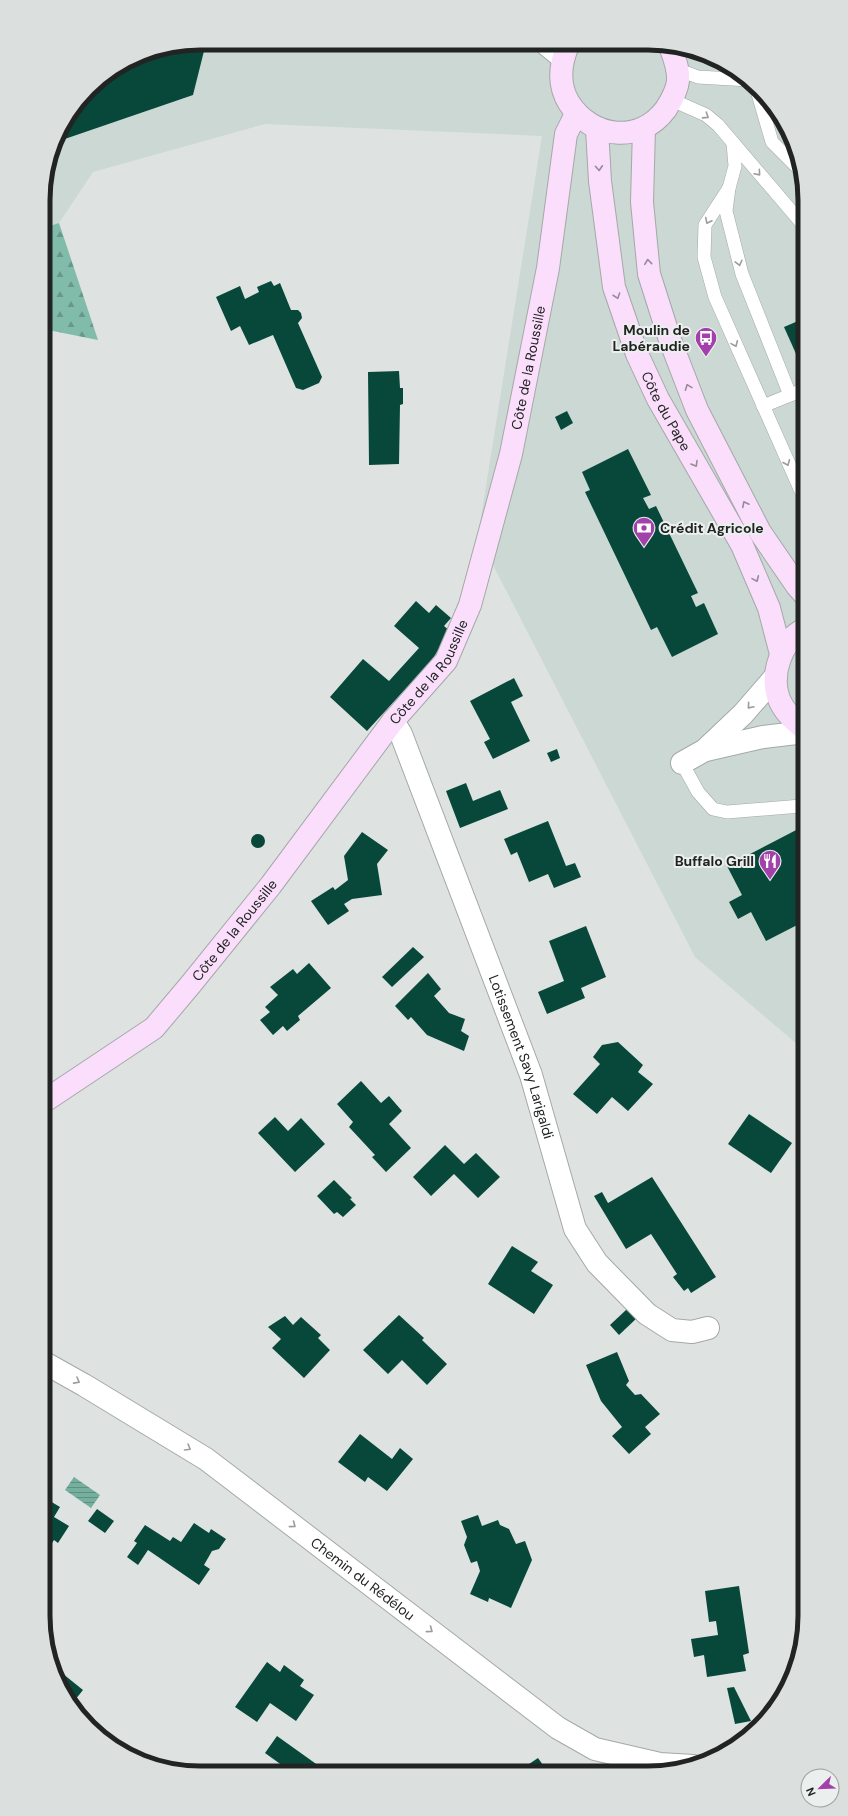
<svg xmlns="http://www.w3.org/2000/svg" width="848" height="1816" viewBox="0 0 848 1816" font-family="'DM Sans',sans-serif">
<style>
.built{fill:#cbd8d3}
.forest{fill:url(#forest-firs)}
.water{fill:url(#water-rules)}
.building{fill:#07483b}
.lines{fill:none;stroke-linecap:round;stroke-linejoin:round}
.lane-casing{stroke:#a4a9a7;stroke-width:14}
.street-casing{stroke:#a4a9a7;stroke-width:24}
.secondary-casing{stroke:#a4a9a7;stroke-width:24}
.lane{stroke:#fff;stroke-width:13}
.street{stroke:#fff;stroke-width:22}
.secondary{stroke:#fadefc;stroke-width:22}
.oneway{stroke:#9c9c9c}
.oneway2{stroke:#998a9a}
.labels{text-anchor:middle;stroke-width:4;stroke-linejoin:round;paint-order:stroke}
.poi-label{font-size:14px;font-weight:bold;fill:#222423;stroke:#ebf0ee;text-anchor:end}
.street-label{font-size:14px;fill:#222423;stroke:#ebf0ee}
.rim{fill:none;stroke:#222423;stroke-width:5}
</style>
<defs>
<pattern id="forest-firs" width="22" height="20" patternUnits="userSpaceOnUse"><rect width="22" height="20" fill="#81bbaa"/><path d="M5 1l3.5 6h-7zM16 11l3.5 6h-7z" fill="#69988a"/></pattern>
<pattern id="water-rules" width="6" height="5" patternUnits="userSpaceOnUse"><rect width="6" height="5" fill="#75af9e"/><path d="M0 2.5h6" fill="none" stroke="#608e80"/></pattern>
</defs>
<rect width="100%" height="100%" fill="#dee3e1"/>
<!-- built -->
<path class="built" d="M 200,43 L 679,46 L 717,59 L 752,82 L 784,121 L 800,159 L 805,200 L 805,1051 L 695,957 L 478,536 L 542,136 L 265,124 L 93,172 L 59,223 L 43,228 L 43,189 L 59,130 L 96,82 L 140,55 Z"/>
<!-- forest -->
<path class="forest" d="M 59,223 L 98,340 L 43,329 L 43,228 Z"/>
<!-- water -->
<path class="water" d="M 74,1477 L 100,1495 L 91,1508 L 65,1490 Z"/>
<!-- building -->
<g class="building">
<path d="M 200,43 L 206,43 L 193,95 L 56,142 L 59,130 L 96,82 L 140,55 Z"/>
<path d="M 271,281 L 274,286 L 280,283 L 291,310 L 298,310 L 301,313 L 302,318 L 298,323 L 322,377 L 319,383 L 303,390 L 296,388 L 273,335 L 249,345 L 240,326 L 231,331 L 216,297 L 240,286 L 245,299 L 259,292 L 257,287 Z"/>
<path d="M 805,318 L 805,363 L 801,365 L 784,327 Z"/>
<path d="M 399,371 L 400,388 L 403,388 L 403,404 L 400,405 L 399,464 L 369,465 L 368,372 Z"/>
<path d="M 567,411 L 573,423 L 561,430 L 555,417 Z"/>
<path d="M 628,449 L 651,495 L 643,498 L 649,509 L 656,506 L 698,593 L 691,596 L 696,607 L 704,603 L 718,634 L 672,657 L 657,627 L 651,630 L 585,492 L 590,490 L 582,472 Z"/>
<path d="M 416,601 L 429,613 L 436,605 L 451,618 L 444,626 L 450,631 L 432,660 L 367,731 L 330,697 L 363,659 L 389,681 L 419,648 L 394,626 Z"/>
<path d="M 514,678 L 523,696 L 511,702 L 530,741 L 493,759 L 484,742 L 490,739 L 470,701 Z"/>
<path d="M 557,749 L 560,758 L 551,762 L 547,753 Z"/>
<path d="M 466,783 L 473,801 L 500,790 L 508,809 L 460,828 L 446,791 Z"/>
<path d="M 548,821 L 566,866 L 575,863 L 581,877 L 554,888 L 548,874 L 529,882 L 517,852 L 511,855 L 504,839 Z"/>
<path d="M 802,827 L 805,832 L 805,921 L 766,941 L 751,912 L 738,919 L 729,902 L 742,895 L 727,866 Z"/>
<path d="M 362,832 L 388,850 L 377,864 L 382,895 L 352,899 L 344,904 L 349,911 L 328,925 L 311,901 L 333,887 L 335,890 L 348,880 L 344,856 Z"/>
<circle cx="258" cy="841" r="7"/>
<path d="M 586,926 L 606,977 L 581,988 L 585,998 L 547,1014 L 538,992 L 564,981 L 549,941 Z"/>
<path d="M 413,947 L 424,957 L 392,987 L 382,977 Z"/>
<path d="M 309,963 L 331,988 L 298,1016 L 300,1020 L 287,1031 L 283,1026 L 273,1035 L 260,1020 L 270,1012 L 265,1007 L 278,995 L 270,987 L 293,969 L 297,974 Z"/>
<path d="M 428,973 L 441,989 L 434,996 L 449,1013 L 465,1019 L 461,1031 L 469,1036 L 464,1051 L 427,1035 L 411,1017 L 408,1020 L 395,1006 Z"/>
<path d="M 618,1042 L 643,1065 L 638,1072 L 653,1084 L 628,1111 L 612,1097 L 597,1114 L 573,1094 L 600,1064 L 593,1057 L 602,1045 Z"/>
<path d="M 361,1081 L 381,1103 L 389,1096 L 402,1111 L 389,1124 L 411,1148 L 386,1172 L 372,1157 L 375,1155 L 349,1127 L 353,1122 L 337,1104 Z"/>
<path d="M 749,1114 L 792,1143 L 771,1173 L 728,1144 Z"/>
<path d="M 275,1117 L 288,1131 L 301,1118 L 325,1144 L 295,1172 L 258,1133 Z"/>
<path d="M 445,1145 L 464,1164 L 476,1153 L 500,1177 L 478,1198 L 454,1174 L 431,1196 L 413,1177 Z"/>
<path d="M 652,1177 L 716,1277 L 691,1293 L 688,1288 L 684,1291 L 673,1277 L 677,1274 L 651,1234 L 626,1249 L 594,1196 L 602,1192 L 608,1203 Z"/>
<path d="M 334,1180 L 352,1198 L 350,1199 L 356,1205 L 343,1217 L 337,1212 L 334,1214 L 317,1196 Z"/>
<path d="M 512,1246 L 538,1262 L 531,1271 L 553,1285 L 534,1314 L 488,1284 Z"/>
<path d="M 626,1310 L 630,1310 L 638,1317 L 619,1335 L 610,1325 Z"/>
<path d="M 399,1315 L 424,1338 L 422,1340 L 447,1364 L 427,1385 L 402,1360 L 388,1374 L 363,1350 Z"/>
<path d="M 285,1316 L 293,1325 L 301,1317 L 321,1335 L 318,1338 L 330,1350 L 304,1378 L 272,1348 L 281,1339 L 268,1327 Z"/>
<path d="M 617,1352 L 629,1381 L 626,1385 L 635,1395 L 641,1394 L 660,1414 L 645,1427 L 651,1434 L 629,1454 L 612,1436 L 622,1427 L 601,1401 L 586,1365 Z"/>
<path d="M 360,1434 L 392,1459 L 400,1448 L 413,1459 L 387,1491 L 368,1477 L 365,1482 L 338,1462 Z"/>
<path d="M 43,1491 L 47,1494 L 45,1498 L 60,1507 L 54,1517 L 69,1526 L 58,1543 L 54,1540 L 47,1551 L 43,1548 Z"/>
<path d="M 97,1509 L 114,1521 L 105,1533 L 88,1521 Z"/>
<path d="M 478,1515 L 482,1526 L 498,1520 L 500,1525 L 509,1529 L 516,1544 L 525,1541 L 532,1560 L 511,1608 L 489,1598 L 488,1602 L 470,1594 L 480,1571 L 477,1561 L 471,1563 L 464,1545 L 467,1537 L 461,1521 Z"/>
<path d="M 194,1523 L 209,1533 L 211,1529 L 226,1539 L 219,1549 L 212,1551 L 204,1565 L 210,1569 L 199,1585 L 148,1550 L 138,1565 L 127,1557 L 137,1543 L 134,1541 L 145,1525 L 170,1541 L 173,1537 L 181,1542 Z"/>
<path d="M 739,1586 L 749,1653 L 743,1655 L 746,1671 L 707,1677 L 704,1655 L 694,1657 L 691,1639 L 718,1635 L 716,1621 L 709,1622 L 705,1591 Z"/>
<path d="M 805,1603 L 805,1621 L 797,1608 Z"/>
<path d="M 267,1662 L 280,1672 L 284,1665 L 304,1680 L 300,1686 L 314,1695 L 296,1721 L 270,1703 L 257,1722 L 235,1707 Z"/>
<path d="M 52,1665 L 83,1690 L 71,1705 L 69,1703 Z"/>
<path d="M 734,1687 L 751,1721 L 735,1724 L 727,1688 Z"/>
<path d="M 277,1736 L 326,1771 L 297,1771 L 294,1769 L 290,1771 L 265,1753 Z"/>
<path d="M 538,1758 L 548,1772 L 517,1772 Z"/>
</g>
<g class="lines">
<!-- lane casing -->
<g class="lane-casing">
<g id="lane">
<path d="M 676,69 L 698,77 L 749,80"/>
<path d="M 756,87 L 772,142 L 801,171"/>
<path d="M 672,100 L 706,115 L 718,125 L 805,227"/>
<path d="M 733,143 L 735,166 L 729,188 L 726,211 L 742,274 L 790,395"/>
<path d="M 729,188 L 705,225 L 704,257 L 715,297 L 805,500"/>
<path d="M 763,406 L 805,389"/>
<path d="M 682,763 L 698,792 L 713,809 L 727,812 L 801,806 L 805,807"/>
</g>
</g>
<!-- street casing -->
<g class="street-casing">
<g id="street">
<path d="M 547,45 L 563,58"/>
<path id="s1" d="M 393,721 L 401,734 L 531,1075 L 575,1229 L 597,1263 L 647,1314 L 672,1330 L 692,1332 L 708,1328"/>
<path d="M 706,750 L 763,737 L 805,732"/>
<path d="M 682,763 L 705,750 L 743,714 L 776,676"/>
<path id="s2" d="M 43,1362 L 84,1385 L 206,1459 L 558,1728 L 595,1749 L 660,1764 L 693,1766"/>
</g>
</g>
<!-- secondary casing -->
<g class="secondary-casing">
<g id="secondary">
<path d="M 568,45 C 560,64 558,85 569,103 C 592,139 640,144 666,109 C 671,101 677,91 678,81 C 679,69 674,57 670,46"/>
<path d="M 644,128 L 642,202 L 649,274 L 670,340 L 697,410 L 760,532 L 797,586 L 805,595"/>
<path id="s3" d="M 597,129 L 600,181 L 614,287 L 637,354 L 658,399 L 742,545 L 769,608 L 781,654"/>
<path d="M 805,729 C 794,721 784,712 779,699 C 770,675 781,640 805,629"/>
<path id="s4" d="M 43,1102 L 154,1028 L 191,984 L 271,885 L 393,721 L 446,661 L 470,605 L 511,454 L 548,268 L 566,134 L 576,114"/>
</g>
</g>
<!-- lane -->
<use href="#lane" class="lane"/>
<!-- street -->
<use href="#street" class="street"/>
<!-- secondary -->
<use href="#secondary" class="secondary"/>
</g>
<!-- one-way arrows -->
<defs><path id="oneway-chevron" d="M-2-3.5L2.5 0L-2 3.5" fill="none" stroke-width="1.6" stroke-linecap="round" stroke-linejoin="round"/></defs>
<g class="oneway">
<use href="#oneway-chevron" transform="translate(706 116) rotate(33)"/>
<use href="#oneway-chevron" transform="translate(758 173) rotate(49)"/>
<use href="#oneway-chevron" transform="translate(708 221) rotate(117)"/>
<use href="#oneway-chevron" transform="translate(739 263) rotate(76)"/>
<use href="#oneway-chevron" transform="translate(735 344) rotate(66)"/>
<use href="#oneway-chevron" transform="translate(787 463) rotate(67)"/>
<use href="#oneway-chevron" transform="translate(750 706) rotate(131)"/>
<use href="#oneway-chevron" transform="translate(77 1381) rotate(29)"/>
<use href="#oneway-chevron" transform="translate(188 1448) rotate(31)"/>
<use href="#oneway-chevron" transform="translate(293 1525) rotate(37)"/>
<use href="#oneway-chevron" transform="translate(430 1630) rotate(37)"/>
</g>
<g class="oneway2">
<use href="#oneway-chevron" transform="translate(599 168) rotate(86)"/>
<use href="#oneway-chevron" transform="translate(648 262) rotate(-96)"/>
<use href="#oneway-chevron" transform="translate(617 296) rotate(71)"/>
<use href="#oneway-chevron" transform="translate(688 387) rotate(-111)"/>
<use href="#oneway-chevron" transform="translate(695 464) rotate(60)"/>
<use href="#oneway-chevron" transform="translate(745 504) rotate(-117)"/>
<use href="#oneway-chevron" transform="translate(756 579) rotate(66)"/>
</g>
<!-- icons -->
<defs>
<g id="bus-pin" transform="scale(1.15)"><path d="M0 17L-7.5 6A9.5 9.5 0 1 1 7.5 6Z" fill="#a141a9" stroke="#ebf0ee"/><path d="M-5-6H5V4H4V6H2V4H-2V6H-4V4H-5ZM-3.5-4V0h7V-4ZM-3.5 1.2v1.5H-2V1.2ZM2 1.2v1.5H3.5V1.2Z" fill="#fff"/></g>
<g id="bank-pin" transform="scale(1.15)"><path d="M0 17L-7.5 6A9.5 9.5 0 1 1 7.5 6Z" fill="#a141a9" stroke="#ebf0ee"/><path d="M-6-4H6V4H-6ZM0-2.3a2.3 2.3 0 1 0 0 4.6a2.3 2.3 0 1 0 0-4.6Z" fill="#fff"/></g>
<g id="restaurant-pin" transform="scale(1.15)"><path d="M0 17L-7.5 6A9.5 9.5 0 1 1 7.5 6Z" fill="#a141a9" stroke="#ebf0ee"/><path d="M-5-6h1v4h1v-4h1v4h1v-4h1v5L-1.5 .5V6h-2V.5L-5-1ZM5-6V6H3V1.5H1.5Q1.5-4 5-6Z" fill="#fff"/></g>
</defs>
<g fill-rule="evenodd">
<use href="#bus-pin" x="706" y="338"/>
<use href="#bank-pin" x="644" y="528"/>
<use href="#restaurant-pin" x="770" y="861"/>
</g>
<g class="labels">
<!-- poi labels -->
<g class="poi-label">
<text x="690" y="335">Moulin de<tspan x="690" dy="16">Labéraudie</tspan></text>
<text x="660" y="533" text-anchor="start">Crédit Agricole</text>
<text x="754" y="866">Buffalo Grill</text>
</g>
<!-- street labels -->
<g class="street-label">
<text dy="5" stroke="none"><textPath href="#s4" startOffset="908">Côte de la Roussille</textPath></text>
<text dy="5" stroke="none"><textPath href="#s3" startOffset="294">Côte du Pape</textPath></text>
<text dy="5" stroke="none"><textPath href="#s4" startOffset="584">Côte de la Roussille</textPath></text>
<text dy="5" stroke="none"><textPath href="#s4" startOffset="260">Côte de la Roussille</textPath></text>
<text dy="5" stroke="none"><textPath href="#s1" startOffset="360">Lotissement Savy Larigaldi</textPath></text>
<text dy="5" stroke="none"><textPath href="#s2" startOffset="387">Chemin du Rédélou</textPath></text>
</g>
</g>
<!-- crop -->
<path d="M0 0H848V1816H0ZM200 50H648A150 150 0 0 1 798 200V1616A150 150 0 0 1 648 1766H200A150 150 0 0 1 50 1616V200A150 150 0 0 1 200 50Z" fill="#dbe0de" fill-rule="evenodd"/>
<path class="rim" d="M200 50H648A150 150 0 0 1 798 200V1616A150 150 0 0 1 648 1766H200A150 150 0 0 1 50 1616V200A150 150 0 0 1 200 50Z"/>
<!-- north arrow -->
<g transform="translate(820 1788) rotate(247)"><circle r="19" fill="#ebf0ee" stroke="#9b9e9d"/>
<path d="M0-3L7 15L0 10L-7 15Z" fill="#a141a9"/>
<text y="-6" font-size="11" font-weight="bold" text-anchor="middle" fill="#222423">N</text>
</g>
</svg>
